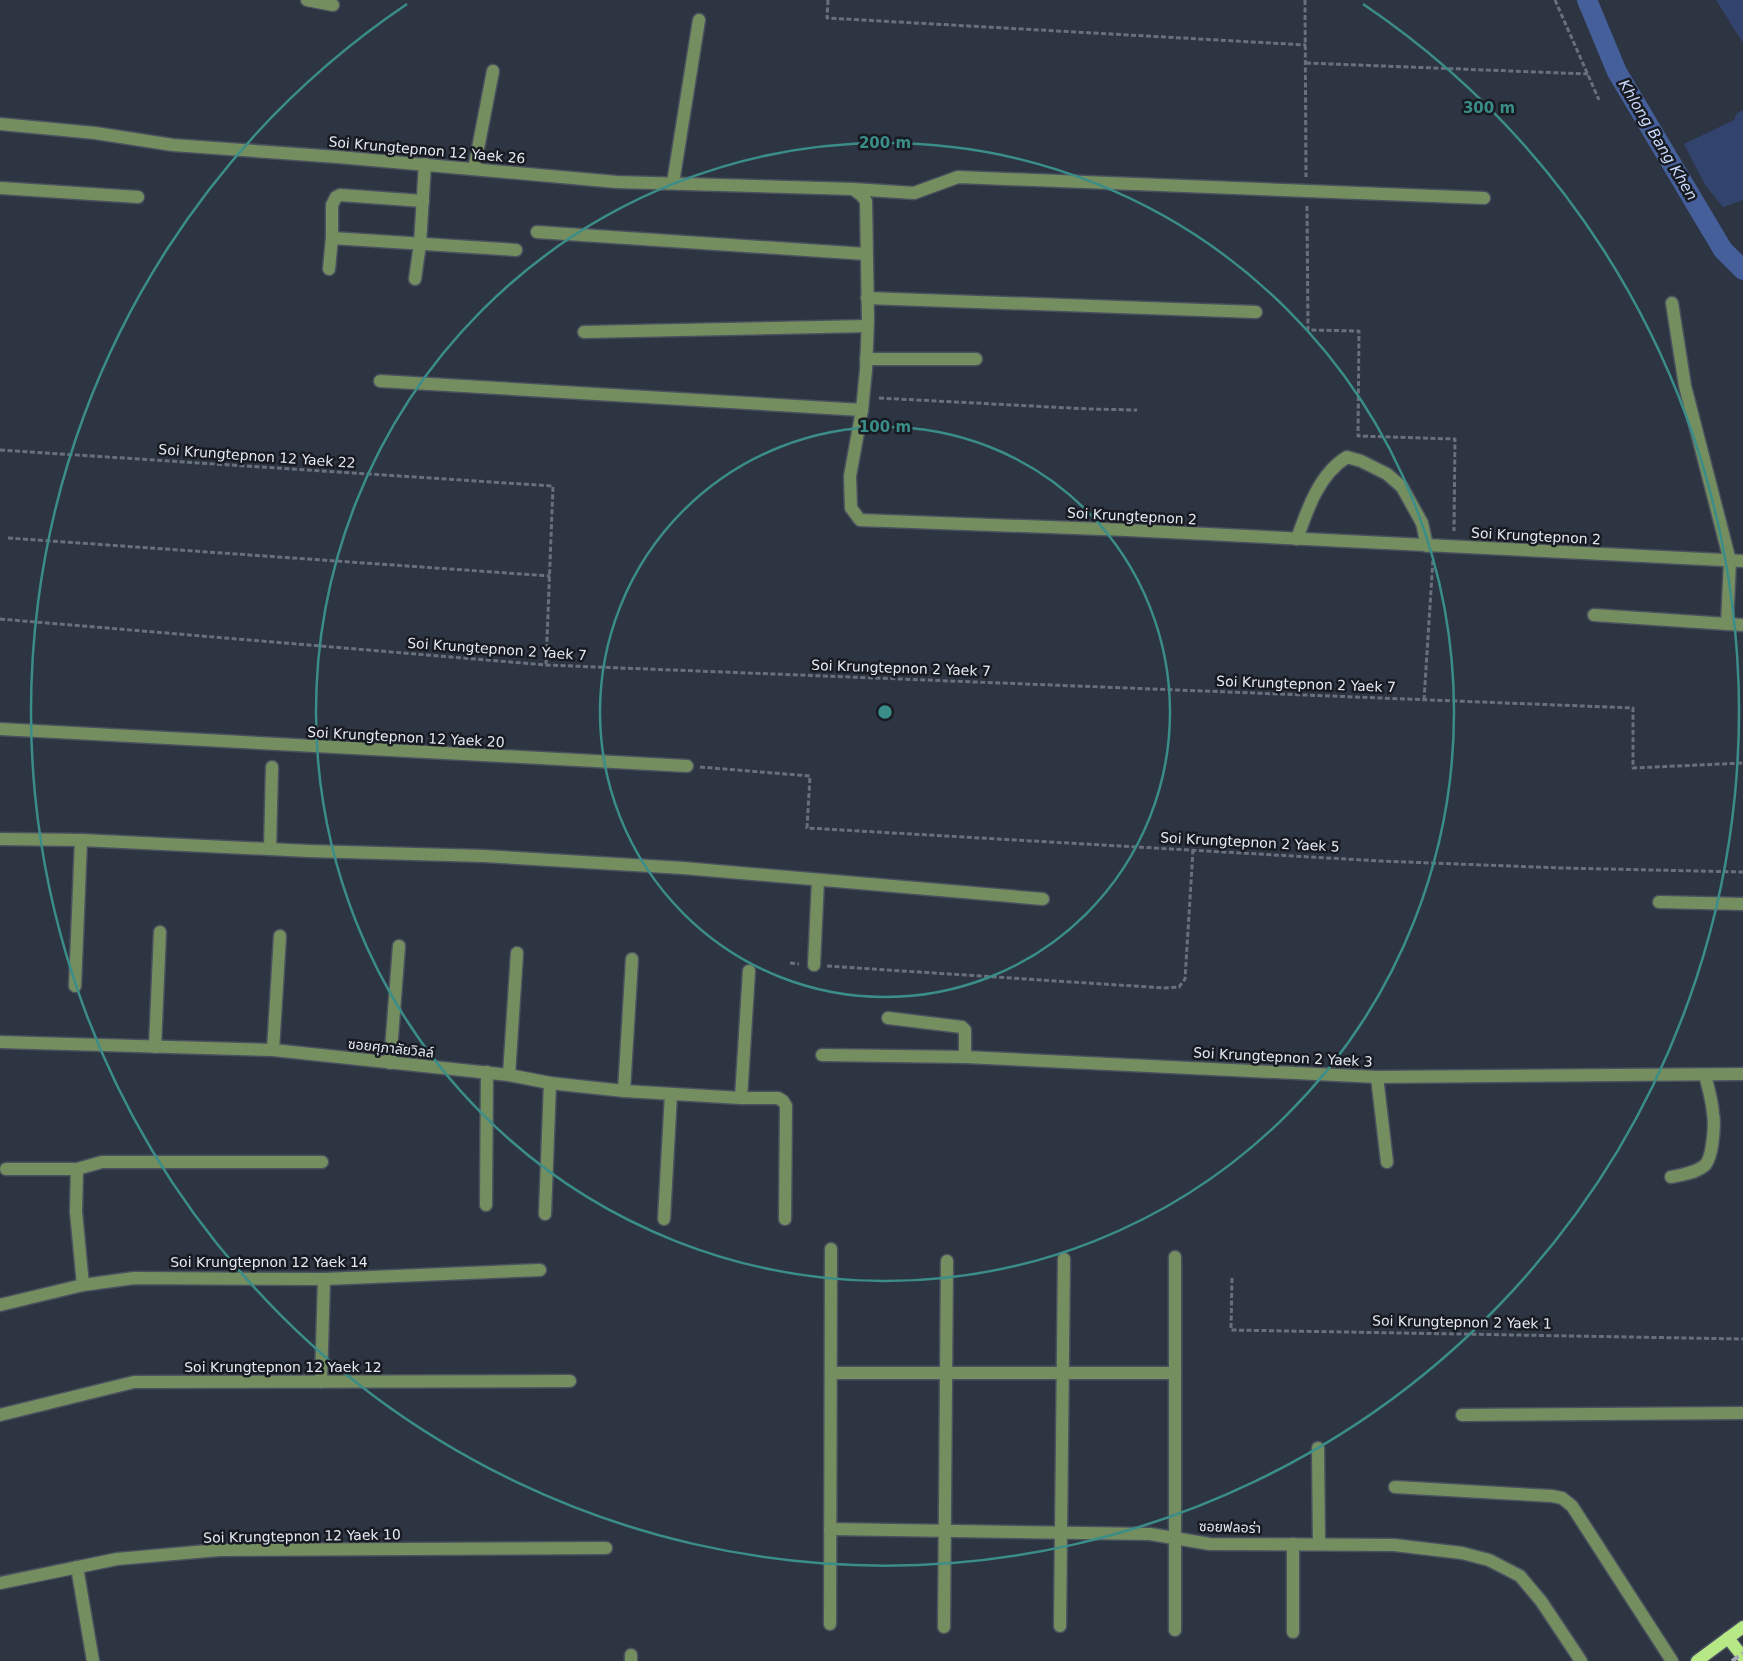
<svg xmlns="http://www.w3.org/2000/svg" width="1743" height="1661" viewBox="0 0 1743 1661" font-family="'DejaVu Sans','Noto Sans Thai',sans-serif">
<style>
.green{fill:#32446e}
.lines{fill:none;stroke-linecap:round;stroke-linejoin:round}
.canal{stroke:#455f9a;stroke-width:20}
.minor-casing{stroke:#4a515e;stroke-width:15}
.major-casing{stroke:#4a515e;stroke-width:15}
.path{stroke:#696f7b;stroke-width:3;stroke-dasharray:5 2.5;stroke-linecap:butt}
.minor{stroke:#758e60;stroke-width:12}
.major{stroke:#b6e886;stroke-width:12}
.rail{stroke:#a2a7b2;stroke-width:4;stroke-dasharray:8 4;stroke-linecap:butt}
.ring{fill:none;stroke:#3a8d88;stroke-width:2.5}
.labels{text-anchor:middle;stroke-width:5;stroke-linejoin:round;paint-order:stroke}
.street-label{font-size:14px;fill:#e5e9f2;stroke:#181b22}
.water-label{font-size:15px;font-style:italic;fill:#c9dafd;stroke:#181b22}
.centre{fill:#3a8d88;stroke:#181b22;stroke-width:2.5}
.ring-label{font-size:15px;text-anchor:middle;font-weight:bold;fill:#3a8d88;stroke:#181b22;stroke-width:5;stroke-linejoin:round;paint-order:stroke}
</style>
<rect width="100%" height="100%" fill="#2d3442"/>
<!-- green -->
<g class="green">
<path d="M 1716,0 L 1743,0 L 1743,43 Z"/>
<path d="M 1743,110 L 1743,200 L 1723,207 L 1705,185 L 1684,144 L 1734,120 L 1737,113 Z"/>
</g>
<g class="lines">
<!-- canal -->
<path class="canal" d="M 1587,0 L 1617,72 L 1723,250 L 1743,270"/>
<!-- minor casing -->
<g class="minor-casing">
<g id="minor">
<path d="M 307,0 L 333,5"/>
<path d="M 0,124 L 95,133 L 173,145 L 338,157 L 617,182 L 853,189 L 914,193 L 958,177 L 1484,198"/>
<path d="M 474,169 L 493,71"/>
<path d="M 673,183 L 699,20"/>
<path d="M 0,188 L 138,197"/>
<path d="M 853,189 L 861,195 L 866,201 L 868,319 L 866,370 L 862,410 L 850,476 L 851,508 L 860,520 L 1127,530 L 1743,561"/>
<path d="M 537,232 L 866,254"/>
<path d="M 332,238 L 516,250"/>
<path d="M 329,269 L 332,238 L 332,205 L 336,197 L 340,195 L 423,201"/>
<path d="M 415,279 L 420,244 L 425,164"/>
<path d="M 867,298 L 1256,312"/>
<path d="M 1672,303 L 1685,386 L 1730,561 L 1727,624"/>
<path d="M 584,332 L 867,326"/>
<path d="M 866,359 L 976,359"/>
<path d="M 380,381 L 862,410"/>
<path d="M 1297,539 C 1307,510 1319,474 1347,457 L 1361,461 L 1387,474 L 1402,487 L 1422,523 L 1427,546"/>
<path d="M 1594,615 L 1743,625"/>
<path d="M 0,729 L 687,766"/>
<path d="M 0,839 L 81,840 L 309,851 L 484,856 L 683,868 L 1043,899"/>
<path d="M 270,849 L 272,767"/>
<path d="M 1659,902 L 1743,904"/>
<path d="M 814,965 L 818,880"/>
<path d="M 75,986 L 81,840"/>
<path d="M 888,1018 L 962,1027 L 965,1030 L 965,1057"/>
<path d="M 0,1042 L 273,1050 L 509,1075 L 550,1083 L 624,1091 L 741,1098 L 778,1098 L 783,1101 L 786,1106 L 785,1219"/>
<path d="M 155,1047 L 160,932"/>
<path d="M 273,1050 L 280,936"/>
<path d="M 822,1055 L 965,1057 L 1377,1077 L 1743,1074"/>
<path d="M 390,1063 L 399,946"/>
<path d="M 509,1075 L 517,953"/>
<path d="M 1377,1077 L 1387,1162"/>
<path d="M 624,1091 L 632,959"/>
<path d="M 741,1098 L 749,971"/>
<path d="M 6,1169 L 77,1169"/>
<path d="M 1671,1177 C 1682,1175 1695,1173 1704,1166 C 1713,1159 1715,1124 1713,1113 C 1712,1100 1708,1087 1705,1075"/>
<path d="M 486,1205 L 487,1072"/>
<path d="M 545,1214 L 550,1083"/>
<path d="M 664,1219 L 671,1094"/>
<path d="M 83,1285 L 76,1212 L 77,1169 L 102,1162 L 322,1162"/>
<path d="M 0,1305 L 83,1285 L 134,1278 L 324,1279 L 540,1270"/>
<path d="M 831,1373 L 1175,1373"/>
<path d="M 321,1382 L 324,1279"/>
<path d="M 0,1415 L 134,1382 L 570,1381"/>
<path d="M 1462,1415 L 1743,1413"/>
<path d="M 1318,1448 L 1319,1544"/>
<path d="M 1395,1487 L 1552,1496 L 1562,1498 L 1572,1506 L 1672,1661"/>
<path d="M 830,1529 L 1150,1534 L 1210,1544 L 1394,1545 L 1462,1553 L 1489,1560 L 1520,1576 L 1541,1601 L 1581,1661"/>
<path d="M 1293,1544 L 1293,1632"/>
<path d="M 77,1567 L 93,1661"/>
<path d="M 0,1583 L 117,1559 L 219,1550 L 606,1548"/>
<path d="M 830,1624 L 831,1249"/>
<path d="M 1060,1626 L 1064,1259"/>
<path d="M 944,1627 L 947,1261"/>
<path d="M 1175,1630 L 1175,1257"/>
<path d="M 631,1661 L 631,1655"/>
</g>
</g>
<!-- major casing -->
<g class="major-casing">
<g id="major">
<path d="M 1728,1638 L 1743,1657"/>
<path d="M 1697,1661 L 1743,1627"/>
</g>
</g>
<!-- path -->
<g class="path">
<path d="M 828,0 L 827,18 L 1306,45"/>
<path d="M 1305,0 L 1306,177"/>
<path d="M 1555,0 L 1599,100"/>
<path d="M 1306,63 L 1588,74"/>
<path d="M 1307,206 L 1308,330 L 1359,331 L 1358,436 L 1455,439 L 1454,531"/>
<path d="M 879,398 L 1089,409 L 1137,410"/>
<path d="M 0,450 L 553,486 L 546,665"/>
<path d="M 8,538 L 550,576"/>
<path d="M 0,619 L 546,665 L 1633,708 L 1633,768 L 1743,763"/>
<path d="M 1424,700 L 1433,559"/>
<path d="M 700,767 L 810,776 L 807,828 L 1380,861 L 1561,868 L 1743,872"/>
<path d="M 790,963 L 799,964"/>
<path d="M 827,966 L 1164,988 L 1179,987 L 1185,979 L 1193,850"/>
<path d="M 1232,1278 L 1231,1330 L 1743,1339"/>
</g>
<!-- minor -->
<use href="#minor" class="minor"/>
<!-- major -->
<use href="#major" class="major"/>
<!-- rail -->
<path class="rail" d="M 1732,1661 L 1743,1653"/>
</g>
<!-- distance rings -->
<g class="ring">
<circle cx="885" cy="712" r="285"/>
<circle cx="885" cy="712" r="569"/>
<path d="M1363 4A854 854 0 1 1 407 4"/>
</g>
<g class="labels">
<!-- street labels -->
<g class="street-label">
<text transform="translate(427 150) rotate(5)" y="5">Soi Krungtepnon 12 Yaek 26</text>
<text transform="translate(257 456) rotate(4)" y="5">Soi Krungtepnon 12 Yaek 22</text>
<text transform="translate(1132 516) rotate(3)" y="5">Soi Krungtepnon 2</text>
<text transform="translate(1536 536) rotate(3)" y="5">Soi Krungtepnon 2</text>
<text transform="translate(497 649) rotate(4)" y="5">Soi Krungtepnon 2 Yaek 7</text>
<text transform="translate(901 668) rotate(2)" y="5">Soi Krungtepnon 2 Yaek 7</text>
<text transform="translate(1306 684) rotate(2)" y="5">Soi Krungtepnon 2 Yaek 7</text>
<text transform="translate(406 737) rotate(3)" y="5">Soi Krungtepnon 12 Yaek 20</text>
<text transform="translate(1250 842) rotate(3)" y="5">Soi Krungtepnon 2 Yaek 5</text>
<text transform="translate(391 1048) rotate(6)" y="5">ซอยศุภาลัยวิลล์</text>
<text transform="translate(1283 1057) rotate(3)" y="5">Soi Krungtepnon 2 Yaek 3</text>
<text x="269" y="1267">Soi Krungtepnon 12 Yaek 14</text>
<text transform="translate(1462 1322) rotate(1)" y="5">Soi Krungtepnon 2 Yaek 1</text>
<text x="283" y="1372">Soi Krungtepnon 12 Yaek 12</text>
<text transform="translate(1230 1527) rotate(2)" y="5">ซอยฟลอร่า</text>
<text transform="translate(302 1536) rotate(-1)" y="5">Soi Krungtepnon 12 Yaek 10</text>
</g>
<!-- water labels -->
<g class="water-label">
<text transform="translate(1658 140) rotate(59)" y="5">Khlong Bang Khen</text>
</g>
</g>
<circle cx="885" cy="712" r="8" class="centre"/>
<g class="ring-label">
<text x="1489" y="113">300 m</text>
<text x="885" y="148">200 m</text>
<text x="885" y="432">100 m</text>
</g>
</svg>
